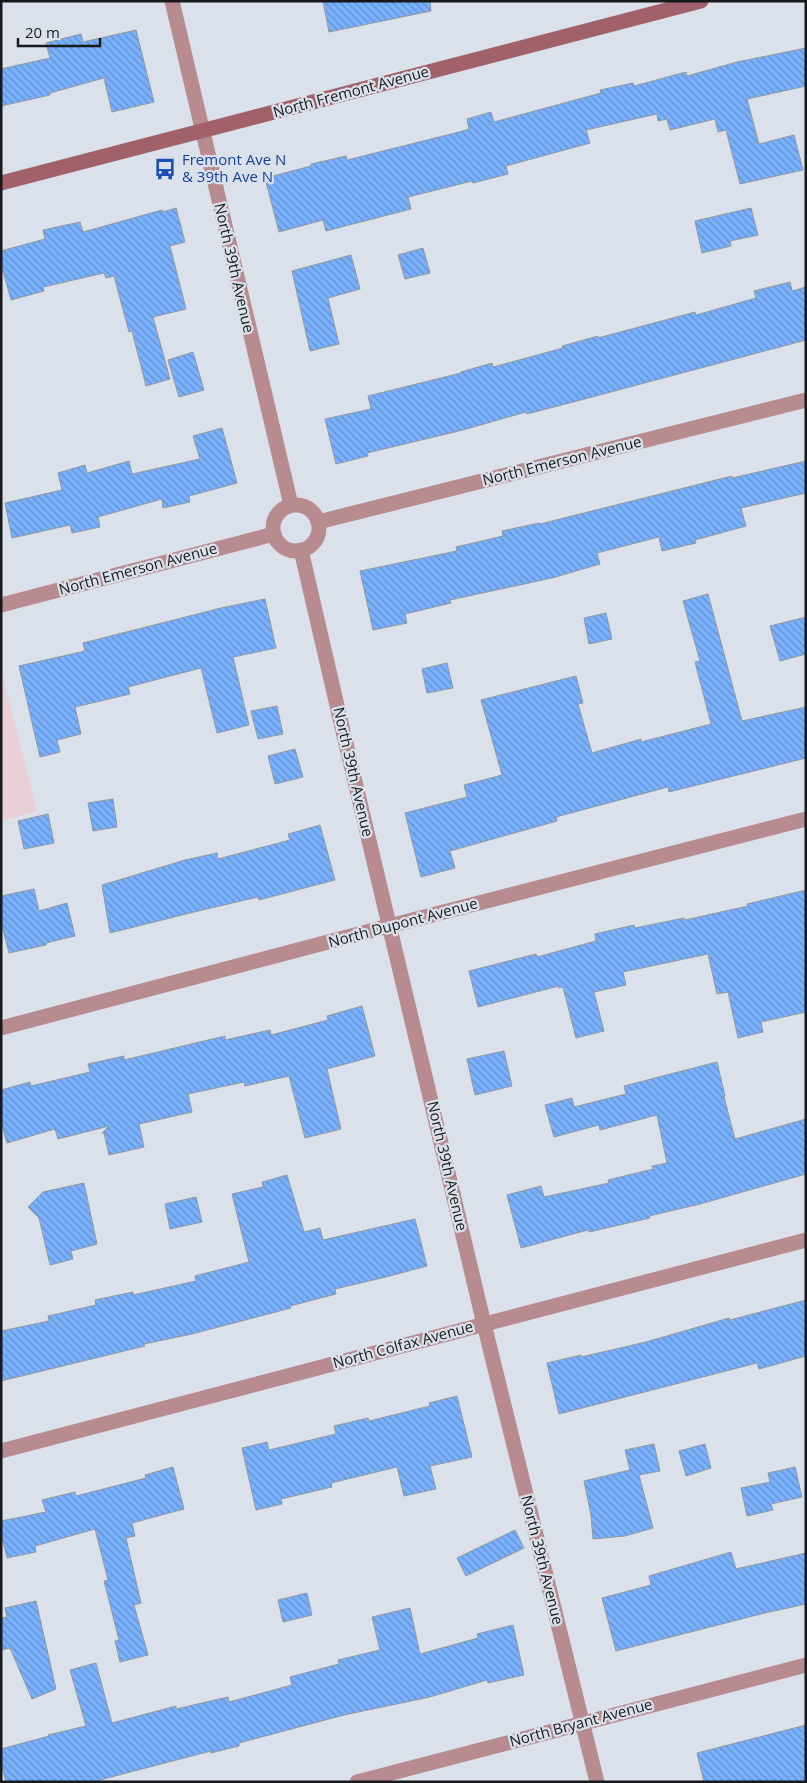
<svg xmlns="http://www.w3.org/2000/svg" width="807" height="1783" viewBox="0 0 807 1783" font-family="'Open Sans',sans-serif">
<style>
.education{fill:#e9cfd6}
.building{fill:url(#building-back-hatch);stroke:#9298a0}
.lines{fill:none;stroke-linecap:round;stroke-linejoin:round}
.street{stroke:#b88b91;stroke-width:15}
.secondary{stroke:#a1616b;stroke-width:15}
.labels{text-anchor:middle;stroke-width:4.5;stroke-linejoin:round;paint-order:stroke}
.street-label{font-size:15px;fill:#17191c;stroke:#dbe1ea}
.transit-label{font-size:15px;fill:#164399;stroke:#dbe1ea;text-anchor:start}
</style>
<defs>
<pattern id="building-back-hatch" width="6" height="6" patternUnits="userSpaceOnUse" patternTransform="scale(1.25)"><rect width="6" height="6" fill="#79b1fc"/><path d="M-1 5l2 2M0 0l6 6M5-1l2 2" fill="none" stroke="#628fcb"/></pattern>
</defs>
<rect width="100%" height="100%" fill="#dbe1ea"/>
<!-- education -->
<path class="education" d="M 1,669 L 37,811 L 1,821 Z"/>
<!-- building -->
<g class="building">
<path d="M 323,1 L 430,1 L 431,11 L 329,32 Z"/>
<path d="M 136,30 L 154,102 L 112,112 L 104,78 L 50,93 L 50,95 L 1,106 L 1,69 L 50,58 L 46,43 L 81,34 L 83,42 Z"/>
<path d="M 806,48 L 806,86 L 747,99 L 759,144 L 794,135 L 803,170 L 740,184 L 726,130 L 718,132 L 715,119 L 670,130 L 667,119 L 658,121 L 657,114 L 586,130 L 590,143 L 506,166 L 508,174 L 473,183 L 472,181 L 408,197 L 411,209 L 326,231 L 323,220 L 279,232 L 265,178 L 311,166 L 311,164 L 346,156 L 347,160 L 459,132 L 469,129 L 467,119 L 491,112 L 494,122 L 601,93 L 600,90 L 633,83 L 634,86 L 686,72 L 687,76 L 737,62 Z"/>
<path d="M 176,208 L 185,242 L 170,246 L 186,309 L 153,317 L 170,379 L 146,386 L 132,331 L 129,332 L 114,276 L 106,278 L 104,273 L 43,287 L 44,291 L 11,300 L 1,264 L 1,251 L 45,239 L 43,230 L 80,222 L 83,232 L 162,210 L 163,212 Z"/>
<path d="M 751,208 L 758,235 L 730,241 L 731,246 L 702,253 L 695,221 Z"/>
<path d="M 423,248 L 430,273 L 405,279 L 398,255 Z"/>
<path d="M 351,255 L 360,289 L 328,298 L 339,344 L 310,351 L 292,271 Z"/>
<path d="M 790,282 L 792,291 L 806,287 L 806,340 L 577,401 L 527,414 L 526,412 L 463,430 L 367,453 L 368,456 L 336,464 L 325,419 L 371,409 L 368,396 L 461,373 L 461,372 L 492,363 L 493,367 L 563,348 L 562,346 L 598,336 L 598,338 L 695,312 L 696,315 L 756,298 L 754,291 Z"/>
<path d="M 193,352 L 204,390 L 179,397 L 168,360 Z"/>
<path d="M 222,428 L 237,483 L 189,496 L 190,502 L 163,508 L 162,499 L 98,517 L 100,527 L 72,533 L 70,525 L 12,538 L 5,503 L 62,490 L 58,473 L 85,465 L 87,473 L 129,461 L 132,474 L 200,459 L 193,436 Z"/>
<path d="M 806,461 L 806,493 L 741,508 L 746,526 L 695,540 L 696,543 L 662,551 L 659,537 L 597,553 L 600,564 L 552,578 L 450,600 L 451,603 L 405,614 L 407,623 L 373,630 L 360,571 L 457,551 L 456,547 L 503,536 L 502,531 L 539,523 L 540,524 L 732,476 L 732,478 Z"/>
<path d="M 708,594 L 742,721 L 806,707 L 806,758 L 669,792 L 668,787 L 556,817 L 557,821 L 450,851 L 455,868 L 421,877 L 405,813 L 467,797 L 464,785 L 502,775 L 481,700 L 576,676 L 583,703 L 578,704 L 592,753 L 641,739 L 641,742 L 711,724 L 695,662 L 700,661 L 683,601 Z"/>
<path d="M 265,599 L 276,648 L 233,657 L 249,725 L 217,733 L 201,668 L 128,687 L 130,694 L 75,707 L 81,734 L 57,740 L 60,752 L 40,757 L 19,666 L 85,651 L 83,643 L 221,608 Z"/>
<path d="M 606,613 L 612,639 L 589,644 L 584,618 Z"/>
<path d="M 806,617 L 806,654 L 780,661 L 770,626 Z"/>
<path d="M 447,663 L 453,688 L 427,693 L 422,669 Z"/>
<path d="M 277,706 L 283,734 L 258,739 L 251,711 Z"/>
<path d="M 295,749 L 303,777 L 275,784 L 268,756 Z"/>
<path d="M 113,799 L 117,827 L 93,831 L 88,803 Z"/>
<path d="M 48,814 L 54,843 L 24,849 L 18,821 Z"/>
<path d="M 320,825 L 335,880 L 259,900 L 258,897 L 194,912 L 110,933 L 102,885 L 185,860 L 217,853 L 218,859 L 290,840 L 288,834 Z"/>
<path d="M 34,889 L 39,911 L 67,903 L 75,936 L 46,943 L 46,945 L 9,953 L 1,922 L 1,896 Z"/>
<path d="M 806,890 L 806,1012 L 761,1022 L 763,1032 L 738,1038 L 728,992 L 717,994 L 708,954 L 623,972 L 626,985 L 594,992 L 604,1031 L 576,1038 L 563,987 L 559,988 L 559,986 L 478,1007 L 469,971 L 536,954 L 537,957 L 596,941 L 595,934 L 634,925 L 635,928 L 684,918 L 685,920 L 748,906 L 747,904 Z"/>
<path d="M 362,1006 L 375,1056 L 327,1069 L 341,1129 L 305,1138 L 289,1076 L 245,1086 L 244,1082 L 188,1094 L 192,1112 L 139,1124 L 144,1147 L 109,1155 L 104,1133 L 102,1133 L 109,1126 L 58,1139 L 55,1129 L 7,1143 L 1,1122 L 1,1090 L 30,1082 L 31,1086 L 90,1072 L 88,1064 L 124,1056 L 124,1060 L 225,1036 L 225,1040 L 270,1030 L 271,1035 L 328,1020 L 327,1016 Z"/>
<path d="M 504,1051 L 512,1086 L 475,1095 L 467,1059 Z"/>
<path d="M 717,1062 L 725,1096 L 724,1097 L 735,1139 L 806,1119 L 806,1174 L 700,1204 L 649,1216 L 650,1218 L 589,1232 L 588,1230 L 521,1248 L 507,1195 L 541,1186 L 544,1197 L 609,1183 L 608,1180 L 653,1169 L 652,1166 L 667,1163 L 657,1115 L 600,1130 L 599,1125 L 554,1137 L 545,1105 L 572,1098 L 574,1107 L 626,1094 L 624,1086 Z"/>
<path d="M 287,1175 L 304,1232 L 320,1228 L 323,1240 L 415,1219 L 427,1266 L 386,1277 L 335,1289 L 336,1294 L 290,1306 L 291,1308 L 192,1334 L 144,1344 L 145,1346 L 1,1381 L 1,1331 L 49,1321 L 48,1316 L 96,1305 L 95,1300 L 133,1292 L 133,1295 L 196,1281 L 195,1276 L 249,1262 L 232,1194 L 263,1187 L 262,1182 Z"/>
<path d="M 84,1183 L 97,1244 L 71,1251 L 73,1259 L 50,1265 L 39,1218 L 28,1207 L 43,1192 Z"/>
<path d="M 196,1197 L 202,1222 L 170,1229 L 165,1204 Z"/>
<path d="M 806,1300 L 806,1356 L 759,1369 L 757,1363 L 559,1414 L 547,1363 L 581,1355 L 581,1357 L 646,1342 L 729,1318 L 730,1320 Z"/>
<path d="M 457,1396 L 472,1457 L 430,1466 L 436,1489 L 404,1496 L 397,1467 L 331,1483 L 332,1487 L 281,1499 L 282,1504 L 256,1510 L 242,1448 L 267,1442 L 269,1450 L 336,1434 L 334,1426 L 368,1418 L 369,1421 L 430,1406 L 429,1403 Z"/>
<path d="M 654,1444 L 660,1471 L 639,1475 L 653,1528 L 625,1536 L 593,1539 L 591,1515 L 584,1481 L 630,1470 L 625,1450 Z"/>
<path d="M 705,1444 L 711,1468 L 686,1476 L 679,1451 Z"/>
<path d="M 173,1467 L 184,1509 L 132,1523 L 135,1536 L 126,1538 L 141,1603 L 134,1605 L 148,1655 L 120,1662 L 115,1641 L 119,1640 L 104,1581 L 108,1580 L 95,1529 L 35,1546 L 36,1552 L 7,1558 L 1,1533 L 1,1521 L 46,1512 L 42,1500 L 75,1492 L 76,1496 L 146,1478 L 145,1475 Z"/>
<path d="M 795,1467 L 802,1497 L 771,1504 L 773,1510 L 747,1516 L 741,1488 L 770,1482 L 768,1473 Z"/>
<path d="M 515,1530 L 524,1548 L 466,1576 L 457,1558 Z"/>
<path d="M 731,1552 L 736,1569 L 806,1553 L 806,1604 L 765,1613 L 616,1651 L 602,1598 L 651,1585 L 649,1576 Z"/>
<path d="M 307,1593 L 312,1615 L 283,1622 L 278,1600 Z"/>
<path d="M 36,1601 L 56,1689 L 32,1699 L 10,1648 L 1,1650 L 1,1618 L 7,1617 L 5,1608 Z"/>
<path d="M 410,1608 L 420,1654 L 478,1638 L 477,1634 L 513,1625 L 524,1675 L 488,1683 L 487,1680 L 430,1697 L 344,1715 L 239,1743 L 239,1746 L 211,1753 L 211,1751 L 92,1782 L 6,1782 L 1,1764 L 1,1749 L 49,1736 L 48,1735 L 86,1726 L 70,1670 L 96,1663 L 112,1723 L 176,1706 L 176,1709 L 228,1697 L 229,1702 L 292,1685 L 290,1677 L 339,1664 L 338,1660 L 380,1650 L 372,1617 Z"/>
<path d="M 806,1725 L 806,1782 L 704,1782 L 697,1753 Z"/>
</g>
<g class="lines">
<!-- street -->
<g class="street">
<path d="M 172,1 L 291,505"/>
<circle cx="296" cy="528" r="23"/>
<path d="M 318,522 L 806,400"/>
<path d="M 301,550 L 342,727 L 484,1324 L 597,1782"/>
<path d="M 1,605 L 274,534"/>
<path d="M 1,1028 L 389,926 L 806,819"/>
<path d="M 1,1451 L 806,1240"/>
<path d="M 357,1782 L 806,1665"/>
</g>
<!-- secondary -->
<path class="secondary" d="M 1,183 L 701,1"/>
</g>
<!-- icons -->
<defs>
<g id="bus-bare" transform="scale(1.725)"><path d="M-5-6H5V4H4V6H2V4H-2V6H-4V4H-5ZM-3.5-4V0h7V-4ZM-3.5 1.2v1.5H-2V1.2ZM2 1.2v1.5H3.5V1.2Z" fill="#1a4fb4" stroke="#dbe1ea" stroke-width="2.5" paint-order="stroke"/></g>
</defs>
<g fill-rule="evenodd">
<use href="#bus-bare" x="165" y="169"/>
</g>
<g class="labels">
<!-- street labels -->
<g class="street-label">
<text transform="translate(351 92) rotate(-15)" y="5">North Fremont Avenue</text>
<text transform="translate(234 268) rotate(77)" y="5">North 39th Avenue</text>
<text transform="translate(562 461) rotate(-14)" y="5">North Emerson Avenue</text>
<text transform="translate(138 569) rotate(-15)" y="5">North Emerson Avenue</text>
<text transform="translate(353 772) rotate(77)" y="5">North 39th Avenue</text>
<text transform="translate(403 923) rotate(-15)" y="5">North Dupont Avenue</text>
<text transform="translate(447 1166) rotate(77)" y="5">North 39th Avenue</text>
<text transform="translate(403 1345) rotate(-15)" y="5">North Colfax Avenue</text>
<text transform="translate(542 1560) rotate(76)" y="5">North 39th Avenue</text>
<text transform="translate(581 1723) rotate(-15)" y="5">North Bryant Avenue</text>
</g>
<!-- transit labels -->
<g class="transit-label">
<text x="182" y="165">Fremont Ave N<tspan x="182" dy="17">&amp; 39th Ave N</tspan></text>
</g>
</g>
<!-- border -->
<rect width="807" height="1783" fill="none" stroke="#17191c" stroke-width="5"/>
<!-- scale -->
<path d="M18 38v8h82v-8" fill="none" stroke="#17191c" stroke-width="2.5"/>
<text x="25" y="38" font-size="15" fill="#17191c" stroke="#dbe1ea" stroke-width="4" paint-order="stroke">20 m</text>
</svg>
